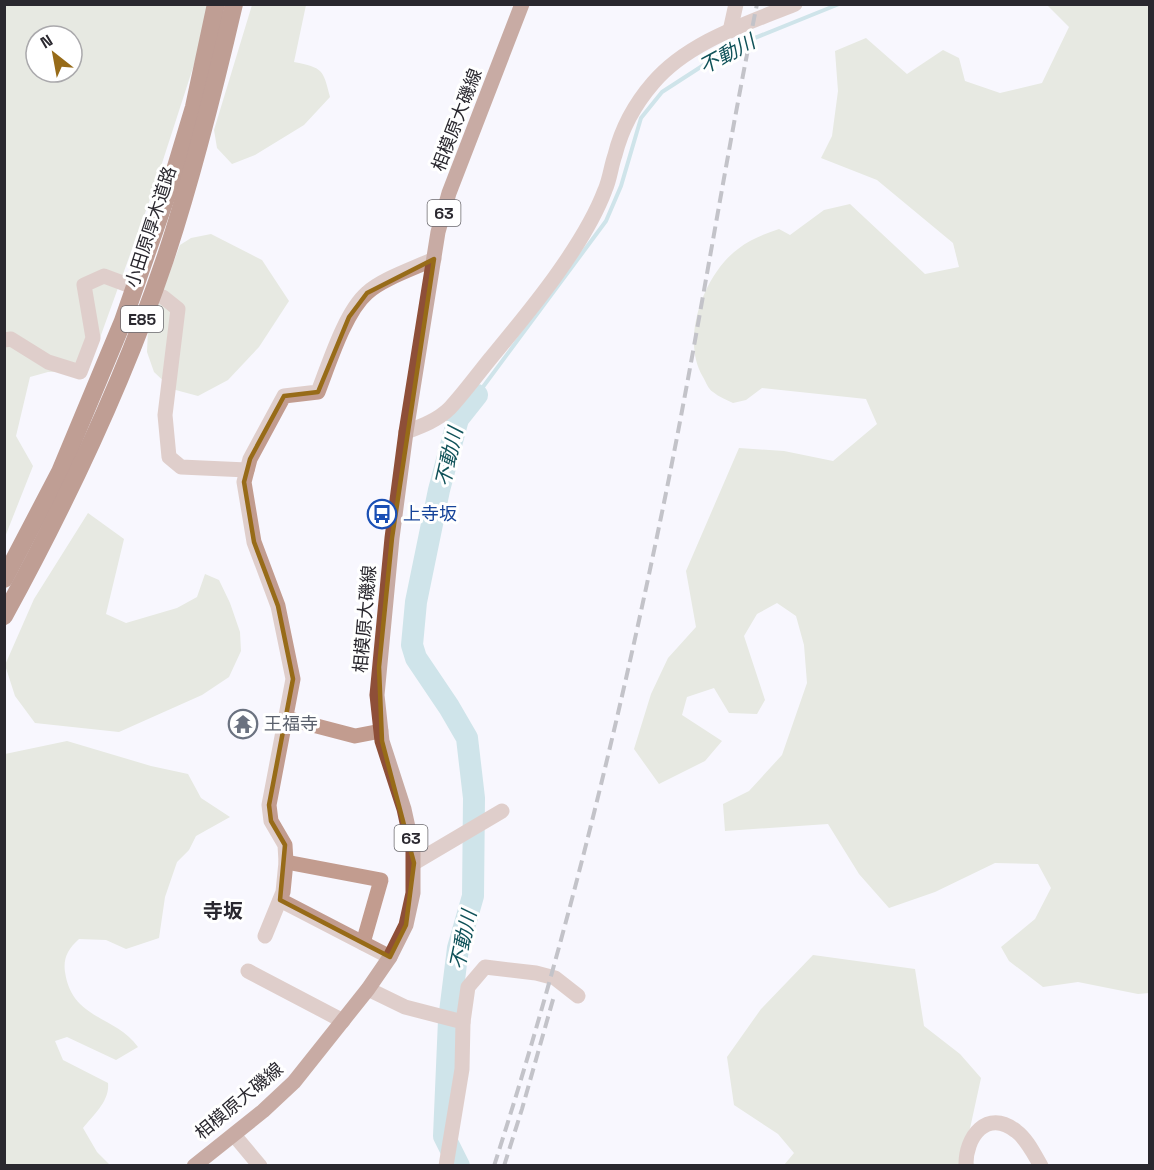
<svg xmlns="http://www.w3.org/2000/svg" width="1154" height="1170" viewBox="0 0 1154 1170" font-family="'Space Grotesk','Noto Sans JP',sans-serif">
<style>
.green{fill:#d2d7c1;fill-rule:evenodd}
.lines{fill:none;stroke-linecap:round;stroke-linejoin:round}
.stream{stroke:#9eccd2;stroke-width:4}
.river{stroke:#9eccd2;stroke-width:22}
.minor{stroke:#c29c8f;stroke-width:15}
.major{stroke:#8e4f38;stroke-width:15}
.highway{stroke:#7a3116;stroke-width:18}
.rail{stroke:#84838a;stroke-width:4;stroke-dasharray:12 6;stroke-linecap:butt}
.marked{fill:none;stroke:#976b18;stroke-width:4.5;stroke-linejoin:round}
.labels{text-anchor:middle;stroke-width:6;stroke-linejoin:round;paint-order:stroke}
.shield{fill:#fff;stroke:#6a686d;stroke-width:1.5}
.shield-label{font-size:16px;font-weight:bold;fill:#2a282f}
.street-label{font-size:18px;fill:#2a282f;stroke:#fff}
.transit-label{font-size:18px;fill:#164399;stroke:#fff;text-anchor:start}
.worship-label{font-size:18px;fill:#5b616d;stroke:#fff;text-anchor:start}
.water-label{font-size:20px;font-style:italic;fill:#105259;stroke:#fff}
.neighbourhood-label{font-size:20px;font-weight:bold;fill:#2a282f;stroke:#fff}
</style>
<rect width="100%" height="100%" fill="#f8f7fe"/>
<!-- green -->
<g class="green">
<path d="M 5,5 L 208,5 L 200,46 L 153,191 L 88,371 L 48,372 L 30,377 L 16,436 L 33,466 L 5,537 ZM 36,36 L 72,36 L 72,72 L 36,72 Z"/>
<path d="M 252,5 L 306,5 L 294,62 C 323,68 323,69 330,97 L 304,125 L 255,155 L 232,164 L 217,148 L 214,130 Z"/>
<path d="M 1047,5 L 1149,5 L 1149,993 L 1138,994 L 1078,982 L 1043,987 L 1009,961 L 1001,947 L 1035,919 L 1051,888 L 1038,864 L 995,863 L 935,892 L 889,908 L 859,874 L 828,824 L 725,831 L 723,804 L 749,791 L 782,755 L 807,683 L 804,645 L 796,616 L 777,603 L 757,614 L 744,636 L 765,700 L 757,714 L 729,713 L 714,688 L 687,697 L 682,715 L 722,741 L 705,761 L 659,784 L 634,749 L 651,694 L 668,658 L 696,627 L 686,571 L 739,448 L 784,451 L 833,461 L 877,424 L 866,399 L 762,388 L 746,400 L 733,403 C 727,400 719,397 713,392 C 708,389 706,382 703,377 C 680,339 704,274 738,249 C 750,239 765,234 779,229 L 790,235 L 824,210 L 850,204 L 925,274 L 959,267 L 953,243 L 877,180 L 821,158 L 832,136 L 838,91 L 835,51 L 866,38 L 907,74 L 943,50 L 959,58 L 965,81 L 1000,93 L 1042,83 L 1069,27 Z"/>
<path d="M 211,234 L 262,260 L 289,301 L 259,347 L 228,380 L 198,396 L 172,389 L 154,372 L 147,352 L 148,329 L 180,245 L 191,238 Z"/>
<path d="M 88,513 L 124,539 L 106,614 L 126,623 L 177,608 L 197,597 L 205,574 L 219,580 L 230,603 L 240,632 L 241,651 L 229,677 L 202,695 L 119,732 L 35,723 L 15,696 L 5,665 L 34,599 Z"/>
<path d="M 67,741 L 151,766 L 188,774 L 201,798 L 230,817 L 196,836 L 189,850 L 177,862 L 165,897 L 159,938 L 126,949 L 106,940 L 79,939 C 68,949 63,958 65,972 C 72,1020 115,1015 138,1047 L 116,1060 L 67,1037 L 55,1041 L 63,1060 L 108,1083 C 110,1101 93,1115 83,1128 L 97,1152 L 110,1165 L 5,1165 L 5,754 Z"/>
<path d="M 813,955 L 915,969 L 924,1026 L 960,1054 L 981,1078 L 964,1156 L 976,1165 L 784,1165 L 794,1153 L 778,1134 L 734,1105 L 727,1057 L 761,1009 Z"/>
</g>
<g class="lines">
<!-- stream -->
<path class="stream" d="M 477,395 L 606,221 L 621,186 L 641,118 L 662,92 L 730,48 L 839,4"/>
<!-- river -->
<path class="river" d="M 459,1166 L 444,1136 L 449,1020 L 458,948 L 473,896 L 474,798 L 467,738 L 449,707 L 416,658 L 412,645 L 416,602 L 439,490 L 458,419 L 477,395"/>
<!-- minor -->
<g class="minor">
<path d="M 730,31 L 736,4"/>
<path d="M 163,297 L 178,309 L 165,415 L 169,457 L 181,467 L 247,470"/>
<path d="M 4,340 L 11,339 L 48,362 L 80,372 L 93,338 L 84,285 L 104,276 L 128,285"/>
<path d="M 406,432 C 422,426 438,420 450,408 C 464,393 477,375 490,359 C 529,312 584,246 605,190 C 610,179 611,166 615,155 C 622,127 634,105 653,83 C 688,42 746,24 795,4"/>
<path d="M 286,718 L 355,736 L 381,731"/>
<path d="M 286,862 L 381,880 L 363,943"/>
<path d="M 414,863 L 502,811"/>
<path d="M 280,900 L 390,957"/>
<path d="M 265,936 L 283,892 L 286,862 L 285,845 L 271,821 L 269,805 L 293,679 L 278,606 L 254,542 L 244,482 L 250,459 L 284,396 L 318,392 C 329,364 345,312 367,293 C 382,279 415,268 434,259"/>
<path d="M 248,971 L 343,1021"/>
<path d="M 368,989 L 405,1007 L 463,1022"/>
<path d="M 234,1135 L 260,1166"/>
<path d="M 446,1166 L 462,1069 L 463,1022 L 468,987 L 485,967 L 536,973 L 555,978 L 578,996"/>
<path d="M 966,1166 C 965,1137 987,1108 1016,1131 C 1027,1139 1034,1154 1041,1166"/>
</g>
<!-- major -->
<path class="major" d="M 194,1166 L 263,1111 L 294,1082 L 368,989 L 390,957 L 406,925 L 413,893 L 413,850 L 404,809 L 382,741 L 377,695 L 392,538 L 406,432 L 438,232 L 449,193 L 522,4"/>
<!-- highway -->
<g class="highway">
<path d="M 4,579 L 60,472 L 123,321 L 172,180 L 194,107 L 216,4"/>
<path d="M 4,616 C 67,501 123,383 165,259 C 193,175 214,90 234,4"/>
</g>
<!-- rail -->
<g class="rail">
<path d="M 494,1166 C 562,955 615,739 660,522 C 696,350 722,176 757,4"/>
<path d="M 504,1166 L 522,1109 L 554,996"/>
</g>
</g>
<!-- marked area -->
<path d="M0 0H1154V1170H0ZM 434,259 L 392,538 L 379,667 L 382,741 L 414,863 L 406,925 L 390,957 L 280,900 L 285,845 L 271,821 L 269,805 L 293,679 L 278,606 L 254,542 L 244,482 L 250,459 L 284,396 L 318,392 L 349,317 L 367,293 Z" fill="#f8f7fe" fill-opacity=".55" fill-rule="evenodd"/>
<path class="marked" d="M 434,259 L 392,538 L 379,667 L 382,741 L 414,863 L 406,925 L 390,957 L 280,900 L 285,845 L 271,821 L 269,805 L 293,679 L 278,606 L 254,542 L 244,482 L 250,459 L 284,396 L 318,392 L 349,317 L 367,293 Z"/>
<!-- icons -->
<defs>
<g id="bus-ring" transform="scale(1.5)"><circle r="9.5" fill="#fff" stroke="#1a4fb4" stroke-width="1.5"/><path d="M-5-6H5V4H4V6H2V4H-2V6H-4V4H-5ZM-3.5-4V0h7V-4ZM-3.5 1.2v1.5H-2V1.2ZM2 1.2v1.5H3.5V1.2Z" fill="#1a4fb4"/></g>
<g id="temple-ring" transform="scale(1.5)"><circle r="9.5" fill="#fff" stroke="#6b7280" stroke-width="1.5"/><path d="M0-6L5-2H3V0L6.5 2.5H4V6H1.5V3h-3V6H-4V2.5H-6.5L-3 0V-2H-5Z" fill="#6b7280"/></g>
</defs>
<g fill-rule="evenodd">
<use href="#bus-ring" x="382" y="514"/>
<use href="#temple-ring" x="243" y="724"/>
</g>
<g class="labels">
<!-- shield labels -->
<g class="shield">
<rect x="427.5" y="200" width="33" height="26" rx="4.5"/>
<rect x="121" y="306" width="42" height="26" rx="4.5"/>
<rect x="394.5" y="825" width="33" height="26" rx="4.5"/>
</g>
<g class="shield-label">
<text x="444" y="219">63</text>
<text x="142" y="325">E85</text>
<text x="411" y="844">63</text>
</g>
<!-- street labels -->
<g class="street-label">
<text transform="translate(457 120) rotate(-69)" y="6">相模原大磯線</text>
<text transform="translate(151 227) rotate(-72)" y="6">小田原厚木道路</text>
<text transform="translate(365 619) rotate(-85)" y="6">相模原大磯線</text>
<text transform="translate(239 1101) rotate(-40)" y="6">相模原大磯線</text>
</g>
<!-- transit labels -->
<g class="transit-label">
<text x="403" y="520">上寺坂</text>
</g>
<!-- worship labels -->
<g class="worship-label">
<text x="264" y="730">王福寺</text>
</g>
<!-- water labels -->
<g class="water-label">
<text transform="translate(727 54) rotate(-28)" y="7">不動川</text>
<text transform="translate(449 457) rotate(-77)" y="7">不動川</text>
<text transform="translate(463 940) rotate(-78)" y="7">不動川</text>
</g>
<!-- neighbourhood labels -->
<g class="neighbourhood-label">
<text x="223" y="918">寺坂</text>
</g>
</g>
<!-- border -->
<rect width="1154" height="1170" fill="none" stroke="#2a282f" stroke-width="12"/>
<!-- north arrow -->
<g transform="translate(54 54) rotate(329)"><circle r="28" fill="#ffffff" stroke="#aaa9ac" stroke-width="1.5"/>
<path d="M0-4.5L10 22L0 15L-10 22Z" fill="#976b18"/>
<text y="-9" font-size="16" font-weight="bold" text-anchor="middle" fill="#2a282f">N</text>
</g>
</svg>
